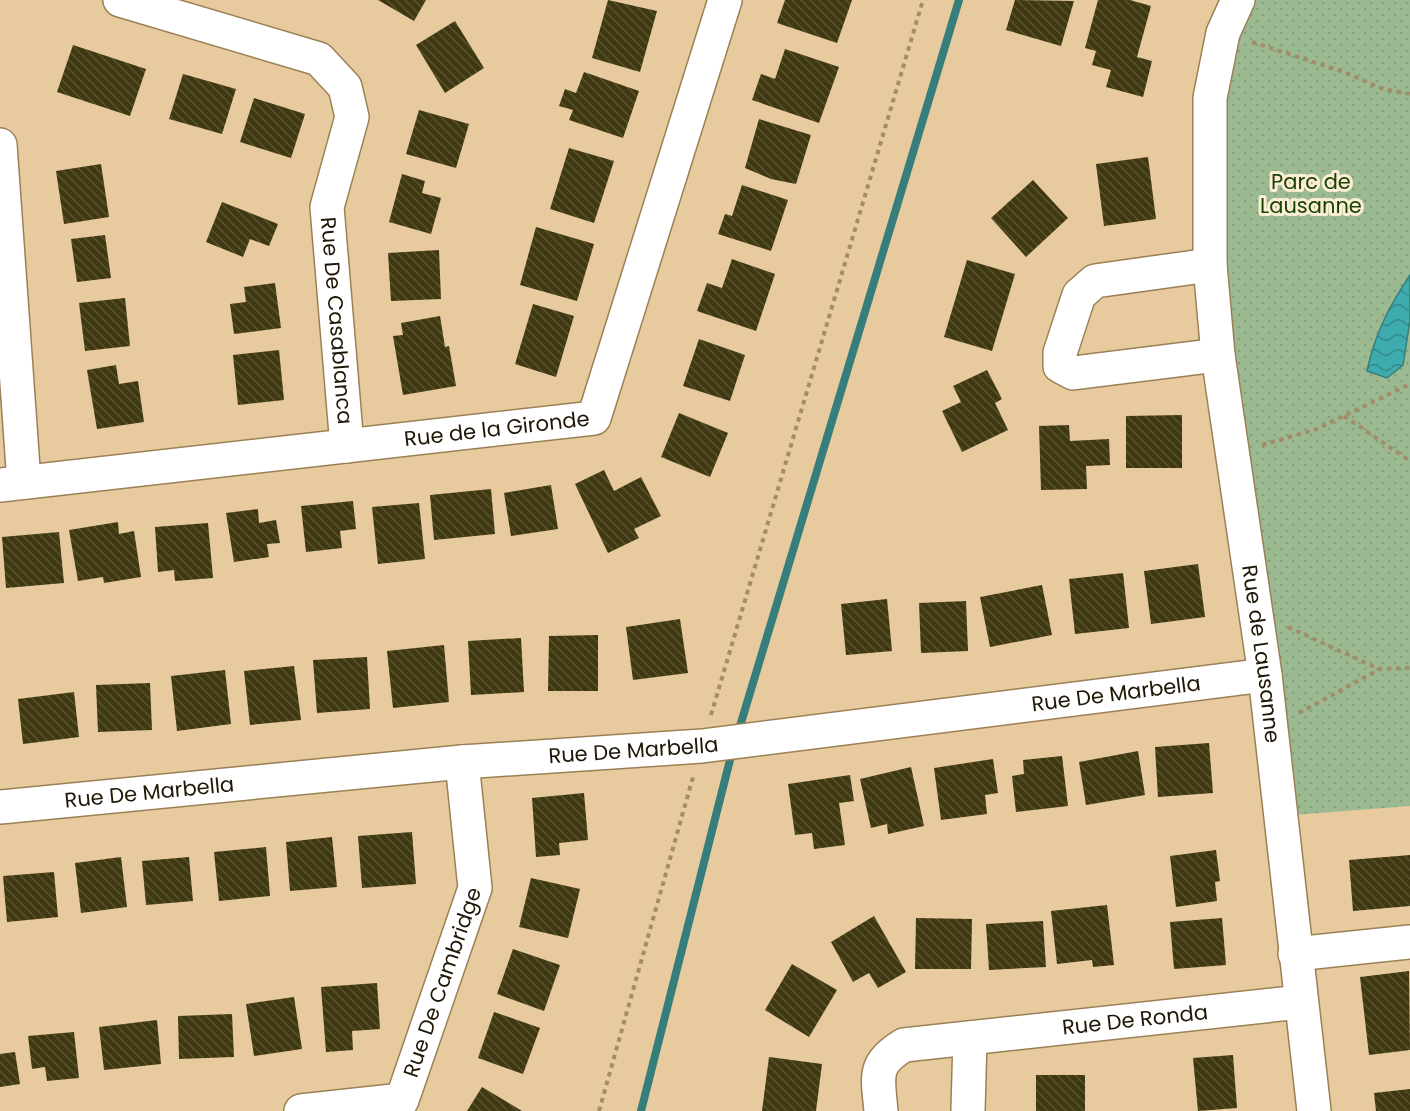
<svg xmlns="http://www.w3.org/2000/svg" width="1410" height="1111" viewBox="0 0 1410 1111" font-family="Poppins,sans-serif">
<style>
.park{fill:url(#park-dots)}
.water{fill:url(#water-waves);stroke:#357e7b;stroke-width:1.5}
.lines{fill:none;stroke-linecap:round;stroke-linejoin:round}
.stream{stroke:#357e7b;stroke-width:8}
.building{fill:url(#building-back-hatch)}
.minor-casing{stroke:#9b8056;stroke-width:36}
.path{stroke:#a28c69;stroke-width:4;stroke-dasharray:4.5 4.5;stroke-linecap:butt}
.minor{stroke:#fff;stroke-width:33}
.labels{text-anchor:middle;stroke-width:6;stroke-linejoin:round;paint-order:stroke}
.park-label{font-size:21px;fill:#184302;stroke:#fcedd7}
.street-label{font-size:21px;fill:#201605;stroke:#fcedd7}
</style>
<defs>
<pattern id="park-dots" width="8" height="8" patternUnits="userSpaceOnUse" patternTransform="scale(1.5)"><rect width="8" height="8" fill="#9cba92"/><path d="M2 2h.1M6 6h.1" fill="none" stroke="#869f7c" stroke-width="1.8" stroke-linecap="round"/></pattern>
<pattern id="water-waves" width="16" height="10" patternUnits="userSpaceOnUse" patternTransform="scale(1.5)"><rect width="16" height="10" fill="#3eabae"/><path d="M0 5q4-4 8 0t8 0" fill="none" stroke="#348a8c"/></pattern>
<pattern id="building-back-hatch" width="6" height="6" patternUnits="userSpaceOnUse" patternTransform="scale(1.5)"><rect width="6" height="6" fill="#403810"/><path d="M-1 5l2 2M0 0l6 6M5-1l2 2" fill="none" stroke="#595231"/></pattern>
</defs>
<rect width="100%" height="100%" fill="#e7ca9e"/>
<!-- park -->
<path class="park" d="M 1238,0 L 1410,0 L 1410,806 L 1280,816 L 1218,355 L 1210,98 Z"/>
<!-- water -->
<path class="water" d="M 1410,275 L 1410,320 L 1403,365 L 1387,378 L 1367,371 C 1375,333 1389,307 1410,275 Z"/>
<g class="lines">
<!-- stream -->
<g class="stream">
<path d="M 737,736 L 959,0"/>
<path d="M 641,1111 L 733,748"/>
</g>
</g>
<!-- building -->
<g class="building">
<path d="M 378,0 L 426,0 L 414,21 Z"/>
<path d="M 608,0 L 657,11 L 640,72 L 592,58 Z"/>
<path d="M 785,0 L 852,0 L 837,43 L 777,23 Z"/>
<path d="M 1015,0 L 1074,1 L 1061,46 L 1006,30 Z"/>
<path d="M 1098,0 L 1130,0 L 1151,6 L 1137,57 L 1152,61 L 1143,97 L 1106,87 L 1111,70 L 1092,65 L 1096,51 L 1085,48 Z"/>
<path d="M 455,21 L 484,68 L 445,93 L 416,45 Z"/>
<path d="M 73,45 L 146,69 L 130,116 L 57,92 Z"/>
<path d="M 785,49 L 839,67 L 819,123 L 752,100 L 761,74 L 775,79 Z"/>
<path d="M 584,72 L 639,91 L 623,138 L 569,120 L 573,110 L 559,106 L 565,89 L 576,93 Z"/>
<path d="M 183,74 L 236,89 L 222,134 L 169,119 Z"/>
<path d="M 254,98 L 305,114 L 291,158 L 240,142 Z"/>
<path d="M 419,110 L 469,124 L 456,168 L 406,154 Z"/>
<path d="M 759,119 L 811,135 L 796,184 L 771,179 L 745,168 Z"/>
<path d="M 569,148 L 614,161 L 594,223 L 550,209 Z"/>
<path d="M 1148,157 L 1156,219 L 1104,226 L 1096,164 Z"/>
<path d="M 101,164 L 109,217 L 64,224 L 56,171 Z"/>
<path d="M 402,174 L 425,181 L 422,193 L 441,198 L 431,234 L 389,222 Z"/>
<path d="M 1033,180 L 1068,218 L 1026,257 L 991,218 Z"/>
<path d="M 742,185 L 788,200 L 771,251 L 718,234 L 725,214 L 732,216 Z"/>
<path d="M 222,202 L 278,224 L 269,246 L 250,239 L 243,257 L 206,242 Z"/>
<path d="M 536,227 L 594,244 L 577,301 L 520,285 Z"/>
<path d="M 105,235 L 111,278 L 77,282 L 71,239 Z"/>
<path d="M 439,250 L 441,299 L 391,301 L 388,253 Z"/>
<path d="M 732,259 L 775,274 L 756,331 L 697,311 L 707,283 L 722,288 Z"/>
<path d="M 967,260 L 1015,274 L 992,351 L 944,337 Z"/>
<path d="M 275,283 L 281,328 L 234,334 L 230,304 L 246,302 L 244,287 Z"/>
<path d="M 125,298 L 130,346 L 85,351 L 79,303 Z"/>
<path d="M 533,304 L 574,316 L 556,377 L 515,364 Z"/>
<path d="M 440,316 L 445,347 L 449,346 L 456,386 L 403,395 L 393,336 L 403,335 L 401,323 Z"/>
<path d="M 699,339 L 745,355 L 730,401 L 683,386 Z"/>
<path d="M 279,350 L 284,400 L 238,405 L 233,355 Z"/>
<path d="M 116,365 L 119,384 L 138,381 L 144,422 L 97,429 L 87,370 Z"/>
<path d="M 987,370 L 1002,399 L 995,403 L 1008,430 L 962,452 L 942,411 L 961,402 L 953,386 Z"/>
<path d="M 679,413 L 728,433 L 710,477 L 661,457 Z"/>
<path d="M 1182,415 L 1182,468 L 1126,468 L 1126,416 Z"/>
<path d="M 1069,425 L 1070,441 L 1109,439 L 1110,465 L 1086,466 L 1087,489 L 1041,490 L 1039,426 Z"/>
<path d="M 604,470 L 614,491 L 641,477 L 661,516 L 634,529 L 639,538 L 608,553 L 575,484 Z"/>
<path d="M 551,485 L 558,529 L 511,536 L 504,493 Z"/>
<path d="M 491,489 L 495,534 L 434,540 L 430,495 Z"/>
<path d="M 353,501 L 356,529 L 340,531 L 342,548 L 306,552 L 301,506 Z"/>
<path d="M 419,503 L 425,559 L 378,564 L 372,507 Z"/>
<path d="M 258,509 L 259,523 L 276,520 L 280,543 L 267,544 L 269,557 L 234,562 L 226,513 Z"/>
<path d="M 118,522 L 119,534 L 134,531 L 141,577 L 104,583 L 103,577 L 78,581 L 69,530 Z"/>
<path d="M 208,523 L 213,578 L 175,581 L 174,570 L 158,572 L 155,527 Z"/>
<path d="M 59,532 L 64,583 L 6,588 L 2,537 Z"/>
<path d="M 1198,564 L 1205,617 L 1151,624 L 1144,571 Z"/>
<path d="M 1123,573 L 1129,628 L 1075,634 L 1069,579 Z"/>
<path d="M 1042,585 L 1052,635 L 990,647 L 980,597 Z"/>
<path d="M 887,599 L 892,651 L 846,655 L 841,604 Z"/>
<path d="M 966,601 L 968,651 L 921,653 L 919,603 Z"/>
<path d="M 680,619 L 688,673 L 633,680 L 626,627 Z"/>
<path d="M 598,635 L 598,691 L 548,691 L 549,636 Z"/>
<path d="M 521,638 L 524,692 L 471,695 L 468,641 Z"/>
<path d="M 444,645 L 449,702 L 393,708 L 387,651 Z"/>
<path d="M 367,657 L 370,709 L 317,713 L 313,660 Z"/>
<path d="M 294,666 L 301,720 L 250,725 L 244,671 Z"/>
<path d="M 225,670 L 231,724 L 177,731 L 171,676 Z"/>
<path d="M 150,683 L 152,730 L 98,732 L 96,685 Z"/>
<path d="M 74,692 L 79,737 L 23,744 L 18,699 Z"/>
<path d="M 1209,743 L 1213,793 L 1158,797 L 1155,747 Z"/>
<path d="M 1138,751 L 1145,795 L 1086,805 L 1079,762 Z"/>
<path d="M 1062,756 L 1068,806 L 1016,812 L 1012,776 L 1024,774 L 1023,760 Z"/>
<path d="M 993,759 L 998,793 L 985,795 L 987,814 L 941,820 L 934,768 Z"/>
<path d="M 911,767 L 924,826 L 888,834 L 887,824 L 871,828 L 860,779 Z"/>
<path d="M 850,775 L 854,801 L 839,803 L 845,845 L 814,849 L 812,833 L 795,835 L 788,784 Z"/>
<path d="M 584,793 L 588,840 L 559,843 L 560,855 L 536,857 L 532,798 Z"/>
<path d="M 412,832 L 416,884 L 362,888 L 358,836 Z"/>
<path d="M 332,837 L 337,887 L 290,891 L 286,842 Z"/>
<path d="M 266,847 L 270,896 L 219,901 L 214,852 Z"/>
<path d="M 1216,850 L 1220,881 L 1215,882 L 1217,901 L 1176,907 L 1170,856 Z"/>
<path d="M 1410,855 L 1410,906 L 1353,911 L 1349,860 Z"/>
<path d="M 121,857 L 127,907 L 81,913 L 75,863 Z"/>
<path d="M 189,857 L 193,901 L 146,905 L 142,861 Z"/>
<path d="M 54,872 L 58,917 L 7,922 L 3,876 Z"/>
<path d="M 531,878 L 580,889 L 568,938 L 519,927 Z"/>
<path d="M 1107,905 L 1114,965 L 1093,967 L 1092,960 L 1057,964 L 1051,911 Z"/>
<path d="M 874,916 L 906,972 L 878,988 L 869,973 L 853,982 L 831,942 Z"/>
<path d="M 916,918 L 972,919 L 971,969 L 915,969 Z"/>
<path d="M 1222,918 L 1226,965 L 1174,969 L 1170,922 Z"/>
<path d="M 1043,921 L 1046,967 L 989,970 L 986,924 Z"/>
<path d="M 513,949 L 560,965 L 544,1011 L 497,994 Z"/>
<path d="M 792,964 L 837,990 L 809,1037 L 765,1010 Z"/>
<path d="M 1409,971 L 1410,1050 L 1369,1055 L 1360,977 Z"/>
<path d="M 377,983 L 380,1029 L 352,1031 L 353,1050 L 326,1052 L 321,987 Z"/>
<path d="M 294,997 L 302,1049 L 254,1056 L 246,1004 Z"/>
<path d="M 494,1012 L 540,1028 L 523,1074 L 478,1058 Z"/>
<path d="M 232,1014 L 234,1057 L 179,1059 L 178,1016 Z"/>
<path d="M 157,1020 L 161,1064 L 104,1070 L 99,1027 Z"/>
<path d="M 74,1032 L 79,1078 L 47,1081 L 45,1067 L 32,1069 L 28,1036 Z"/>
<path d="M 15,1052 L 20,1084 L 0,1087 L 0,1054 Z"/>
<path d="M 1233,1055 L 1237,1108 L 1198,1111 L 1193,1058 Z"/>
<path d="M 769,1057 L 822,1064 L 816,1111 L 762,1111 Z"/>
<rect x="1036" y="1075" width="49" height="36"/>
<path d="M 482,1087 L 522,1111 L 467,1111 Z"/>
<path d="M 1410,1089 L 1410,1111 L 1376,1111 L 1374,1093 Z"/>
</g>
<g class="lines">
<!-- minor casing -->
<g class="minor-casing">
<g id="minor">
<path id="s1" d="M 120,0 L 319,59 L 345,87 L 352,117 L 327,207 L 347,446"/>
<path id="s2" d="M 1238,0 L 1223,33 L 1210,98 L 1210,265 L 1218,355 L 1265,675 L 1314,1111"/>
<path d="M 0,145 L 24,482"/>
<path d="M 1210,265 L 1095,281 L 1079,295 L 1060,353 L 1060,366 L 1073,373 L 1218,355"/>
<path id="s3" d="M 0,485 L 594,418 L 725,0"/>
<path id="s4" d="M 0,807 L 462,762 L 702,746 L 1265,675"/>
<path d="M 1295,954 L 1410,942"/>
<path id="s5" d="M 301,1111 L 402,1100 L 475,888 L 462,762"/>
<path id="s6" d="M 881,1111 C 878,1077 872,1064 904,1045 L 1300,1002"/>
<path d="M 968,1111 L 970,1038"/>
</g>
</g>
<!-- path -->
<g class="path">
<path d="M 1252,42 L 1344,72 L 1383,89 L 1410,94"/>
<path d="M 1344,416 L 1410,461"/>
<path d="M 1262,445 L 1317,429 L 1410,384"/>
<path d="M 1288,627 L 1379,669"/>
<path d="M 1299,713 L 1380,669 L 1410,668"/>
<path d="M 711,715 L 923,0"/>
<path d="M 599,1111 L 693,777"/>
</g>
<!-- minor -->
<use href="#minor" class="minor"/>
</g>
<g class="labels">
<!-- park labels -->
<g class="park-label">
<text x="1311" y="189">Parc de<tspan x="1311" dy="24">Lausanne</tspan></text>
</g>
<!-- street labels -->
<g class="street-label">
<text dy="7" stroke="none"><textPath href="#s1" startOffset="484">Rue De Casablanca</textPath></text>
<text dy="7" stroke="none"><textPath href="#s3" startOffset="500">Rue de la Gironde</textPath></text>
<text dy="7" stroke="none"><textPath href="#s2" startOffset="662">Rue de Lausanne</textPath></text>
<text dy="7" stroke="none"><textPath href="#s4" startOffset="1122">Rue De Marbella</textPath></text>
<text dy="7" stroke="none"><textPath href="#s4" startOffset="636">Rue De Marbella</textPath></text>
<text dy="7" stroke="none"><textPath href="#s4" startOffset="150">Rue De Marbella</textPath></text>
<text dy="7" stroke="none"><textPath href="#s5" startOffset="226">Rue De Cambridge</textPath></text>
<text dy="7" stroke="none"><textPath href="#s6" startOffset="309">Rue De Ronda</textPath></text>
</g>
</g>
</svg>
